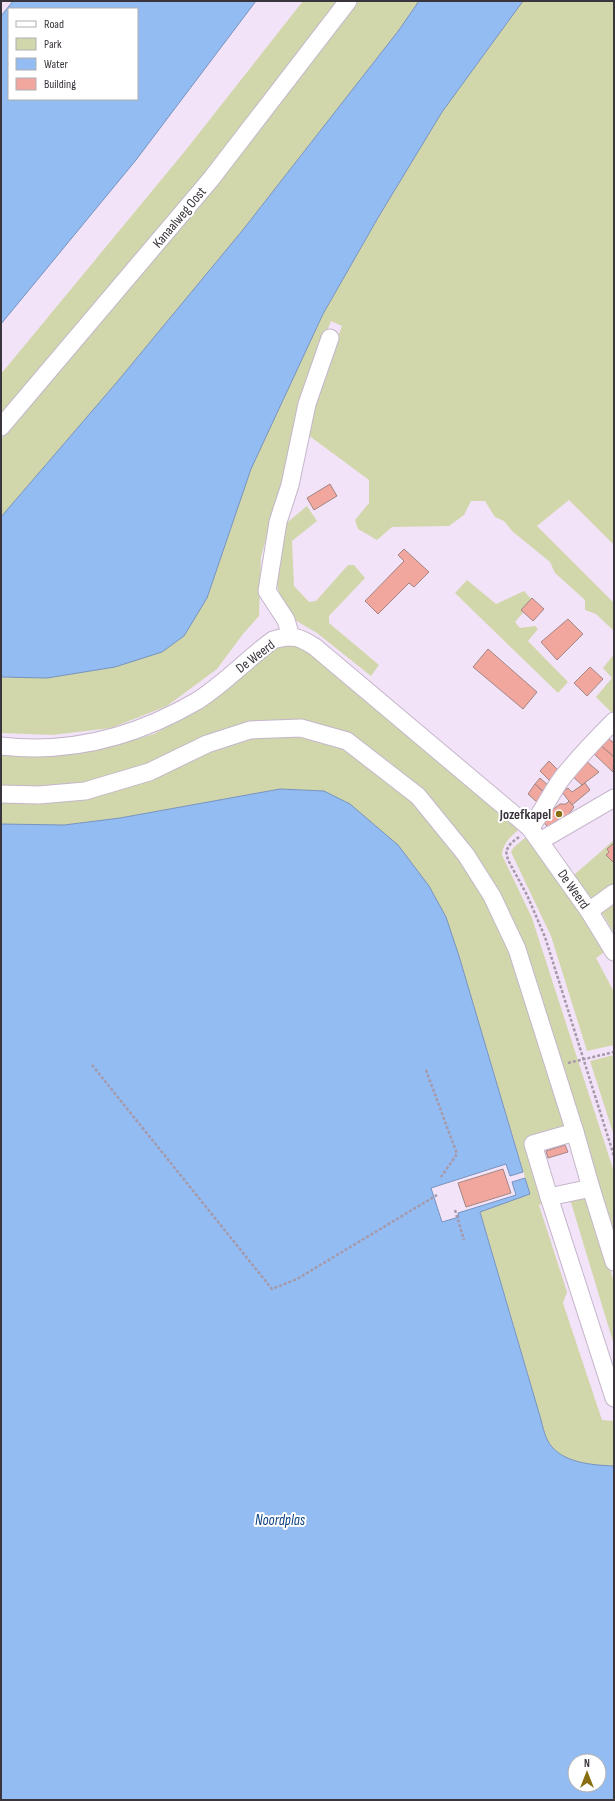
<svg xmlns="http://www.w3.org/2000/svg" width="615" height="1801" viewBox="0 0 615 1801" font-family="'Sofia Sans Condensed',sans-serif">
<style>
.green{fill:#d1d7aa}
.water{fill:#93bcf3;stroke:#7893bc;fill-rule:evenodd}
.building{fill:#f1a69e;stroke:#a18683}
.lines{fill:none;stroke-linecap:round;stroke-linejoin:round}
.minor-casing{stroke:#c5b6cb;stroke-width:19}
.path{stroke:#a599aa;stroke-width:2.5;stroke-dasharray:3 2;stroke-linecap:butt}
.minor{stroke:#fff;stroke-width:17}
.poi-dot{fill:#886f0f;stroke:#fff;stroke-width:1.5}
.labels{text-anchor:middle;stroke-width:4;stroke-linejoin:round;paint-order:stroke}
.street-label{font-size:14px;fill:#3a343c;stroke:#fff}
.poi-label{font-size:14px;font-weight:bold;fill:#3a343c;stroke:#fff;text-anchor:end}
.water-label{font-size:15px;font-style:italic;fill:#0a4282;stroke:#fff}
</style>
<rect width="100%" height="100%" fill="#f3e3f9"/>
<!-- green -->
<g class="green">
<path d="M 303,1 L 342,1 L 265,104 L 1,423 L 1,374 L 185,151 Z"/>
<path d="M 354,1 L 419,1 L 399,30 L 242,231 L 117,382 L 1,517 L 1,439 L 64,364 Z"/>
<path d="M 523,1 L 614,1 L 614,545 L 569,500 L 537,526 L 614,603 L 614,631 L 596,614 L 585,610 L 585,600 L 555,573 L 550,562 L 512,531 L 504,521 L 495,517 L 485,501 L 471,501 L 464,515 L 449,526 L 392,527 L 377,540 L 358,529 L 355,520 L 369,503 L 369,480 L 308,435 L 323,376 L 342,326 L 331,321 L 315,362 L 261,557 L 259,616 L 243,634 L 217,669 L 167,706 L 111,728 L 52,735 L 1,733 L 1,677 L 7,678 L 184,636 L 207,598 L 251,469 L 323,314 L 379,216 L 442,112 Z"/>
<path d="M 307,506 L 317,521 L 292,541 L 294,586 L 309,602 L 316,601 L 348,565 L 354,565 L 365,578 L 329,616 L 329,623 L 379,665 L 371,676 L 317,633 L 295,620 L 280,597 L 275,576 L 282,527 Z"/>
<path d="M 467,580 L 496,604 L 524,591 L 533,601 L 515,622 L 520,628 L 535,626 L 538,629 L 528,641 L 568,682 L 558,693 L 455,593 Z"/>
<path d="M 288,643 L 305,647 L 520,828 C 511,837 503,842 502,855 L 532,918 L 614,1172 L 614,1240 L 522,951 L 431,802 L 392,764 L 364,744 L 305,723 L 78,787 L 1,789 L 1,755 L 29,757 L 99,750 L 154,734 L 205,706 L 236,681 L 272,648 Z"/>
<path d="M 614,654 L 614,713 L 613,714 L 596,697 L 612,678 L 603,668 Z"/>
<path d="M 310,734 L 357,753 L 416,804 L 452,846 L 486,896 L 509,948 L 566,1125 L 528,1137 L 547,1202 L 539,1205 L 567,1292 L 563,1303 L 602,1420 L 614,1421 L 614,1466 C 592,1465 562,1463 549,1443 C 544,1435 542,1422 539,1413 L 480,1211 L 530,1194 L 459,956 L 446,917 L 429,886 L 323,791 L 280,789 L 120,818 L 64,825 L 1,824 L 1,799 L 42,800 L 246,736 Z"/>
<path d="M 525,838 L 529,838 L 602,945 L 603,953 L 596,958 L 614,992 L 614,1045 L 587,1051 L 551,936 L 511,852 L 514,847 Z"/>
<path d="M 614,840 L 614,933 L 600,910 L 574,875 Z"/>
<path d="M 614,1055 L 614,1136 L 590,1061 Z"/>
<path d="M 584,1183 L 614,1282 L 614,1345 L 569,1196 Z"/>
</g>
<!-- water -->
<g class="water">
<path d="M 13,1 L 256,1 L 136,160 L 1,324 L 1,16 ZM 9,9 L 137,9 L 137,99 L 9,99 Z"/>
<path d="M 419,1 L 523,1 L 442,112 L 379,216 L 323,314 L 251,469 L 207,598 L 184,636 L 162,652 L 115,667 L 47,678 L 1,677 L 1,517 L 117,382 L 242,231 L 399,30 Z"/>
<path d="M 280,789 L 324,791 L 350,804 L 398,845 L 429,886 L 446,917 L 459,956 L 523,1172 L 510,1176 L 506,1164 L 431,1188 L 442,1222 L 459,1217 L 458,1213 L 516,1195 L 512,1182 L 525,1178 L 530,1194 L 480,1212 L 539,1413 C 542,1422 544,1435 549,1443 C 562,1463 592,1465 614,1466 L 614,1800 L 1,1800 L 1,824 L 64,825 L 120,818 ZM 575,1761 L 599,1761 L 599,1785 L 575,1785 Z"/>
</g>
<!-- building -->
<g class="building">
<path d="M 330,484 L 337,496 L 314,510 L 307,498 Z"/>
<path d="M 404,549 L 429,572 L 414,587 L 409,583 L 378,614 L 365,601 L 404,561 L 398,555 Z"/>
<path d="M 532,598 L 544,609 L 533,621 L 521,610 Z"/>
<path d="M 568,619 L 583,634 L 557,660 L 541,642 Z"/>
<path d="M 488,649 L 537,692 L 523,709 L 473,667 Z"/>
<path d="M 590,667 L 603,679 L 587,696 L 574,683 Z"/>
<path d="M 608,738 L 614,743 L 614,757 L 599,744 Z"/>
<path d="M 599,744 L 614,757 L 613,772 L 593,753 Z"/>
<path d="M 585,760 L 599,772 L 582,785 L 571,775 Z"/>
<path d="M 549,761 L 559,771 L 549,780 L 540,771 Z"/>
<path d="M 540,778 L 550,787 L 545,793 L 535,784 Z"/>
<path d="M 585,783 L 590,790 L 572,805 L 562,792 L 568,788 L 572,792 Z"/>
<path d="M 535,784 L 545,794 L 538,803 L 528,794 Z"/>
<path d="M 569,801 L 574,807 L 568,815 L 549,828 L 544,823 L 547,820 L 546,817 L 550,812 L 560,804 L 566,804 Z"/>
<path d="M 614,843 L 614,863 L 606,855 L 609,852 L 607,849 Z"/>
<path d="M 565,1145 L 568,1152 L 548,1158 L 546,1151 Z"/>
<path d="M 503,1169 L 511,1193 L 466,1207 L 458,1183 Z"/>
</g>
<g class="lines">
<!-- minor casing -->
<g class="minor-casing">
<g id="minor">
<path d="M 1,427 L 211,179 L 348,1"/>
<path d="M 291,637 L 286,620 L 267,591 L 278,522 L 290,485 L 307,404 L 330,338"/>
<path d="M 1,746 C 70,754 137,736 197,701 C 224,684 247,659 273,640 C 292,634 300,637 315,647 L 530,828 L 589,911 L 614,952"/>
<path d="M 1,794 L 39,795 L 85,791 L 149,772 L 207,744 L 250,730 L 301,728 L 347,741 L 418,796 L 466,855 L 492,896 L 517,949 L 575,1132 L 533,1144 L 549,1197"/>
<path d="M 530,828 C 543,812 550,794 562,778 C 578,758 596,739 614,721"/>
<path d="M 540,841 L 614,798"/>
<path d="M 589,911 L 614,893"/>
<path d="M 575,1132 L 591,1188"/>
<path d="M 614,1262 L 591,1188 L 549,1197 L 614,1398"/>
</g>
</g>
<!-- path -->
<g class="path">
<path d="M 519,837 L 511,843 L 506,851 L 508,860 L 527,895 L 545,937 L 614,1156"/>
<path d="M 568,1063 L 614,1052"/>
<path d="M 92,1065 L 272,1289 L 297,1279 L 437,1195"/>
<path d="M 426,1070 L 457,1154 L 441,1177"/>
<path d="M 455,1210 L 464,1240"/>
</g>
<!-- minor -->
<use href="#minor" class="minor"/>
</g>
<!-- markers -->
<circle class="poi-dot" cx="559" cy="814" r="4"/>
<g class="labels">
<!-- street labels -->
<g class="street-label">
<text transform="translate(179 217) rotate(-50)" y="5">Kanaalweg Oost</text>
<text transform="translate(255 656) rotate(-37)" y="5">De Weerd</text>
<text transform="translate(574 889) rotate(55)" y="5">De Weerd</text>
</g>
<!-- poi labels -->
<g class="poi-label">
<text x="551" y="819">Jozefkapel</text>
</g>
<!-- water labels -->
<g class="water-label">
<text x="280" y="1525">Noordplas</text>
</g>
</g>
<!-- border -->
<rect width="615" height="1801" fill="none" stroke="#3a343c" stroke-width="4"/>
<!-- legend -->
<rect x="8" y="8" width="130" height="92" fill="#ffffff" stroke="#b0aeb1"/>
<rect x="16" y="21" width="20" height="6" fill="#ffffff" stroke="#b0aeb1"/>
<text x="44" y="28" font-size="12" fill="#3a343c">Road</text>
<rect x="16" y="38" width="20" height="12" fill="#d1d7aa" stroke="#b0aeb1"/>
<text x="44" y="48" font-size="12" fill="#3a343c">Park</text>
<rect x="16" y="58" width="20" height="12" fill="#93bcf3" stroke="#b0aeb1"/>
<text x="44" y="68" font-size="12" fill="#3a343c">Water</text>
<rect x="16" y="78" width="20" height="12" fill="#f1a69e" stroke="#b0aeb1"/>
<text x="44" y="88" font-size="12" fill="#3a343c">Building</text>
<!-- north arrow -->
<g transform="translate(587 1773)"><circle r="19" fill="#ffffff" stroke="#b0aeb1"/>
<path d="M0-3L7 15L0 10L-7 15Z" fill="#886f0f"/>
<text y="-6" font-size="11" font-weight="bold" text-anchor="middle" fill="#3a343c">N</text>
</g>
</svg>
